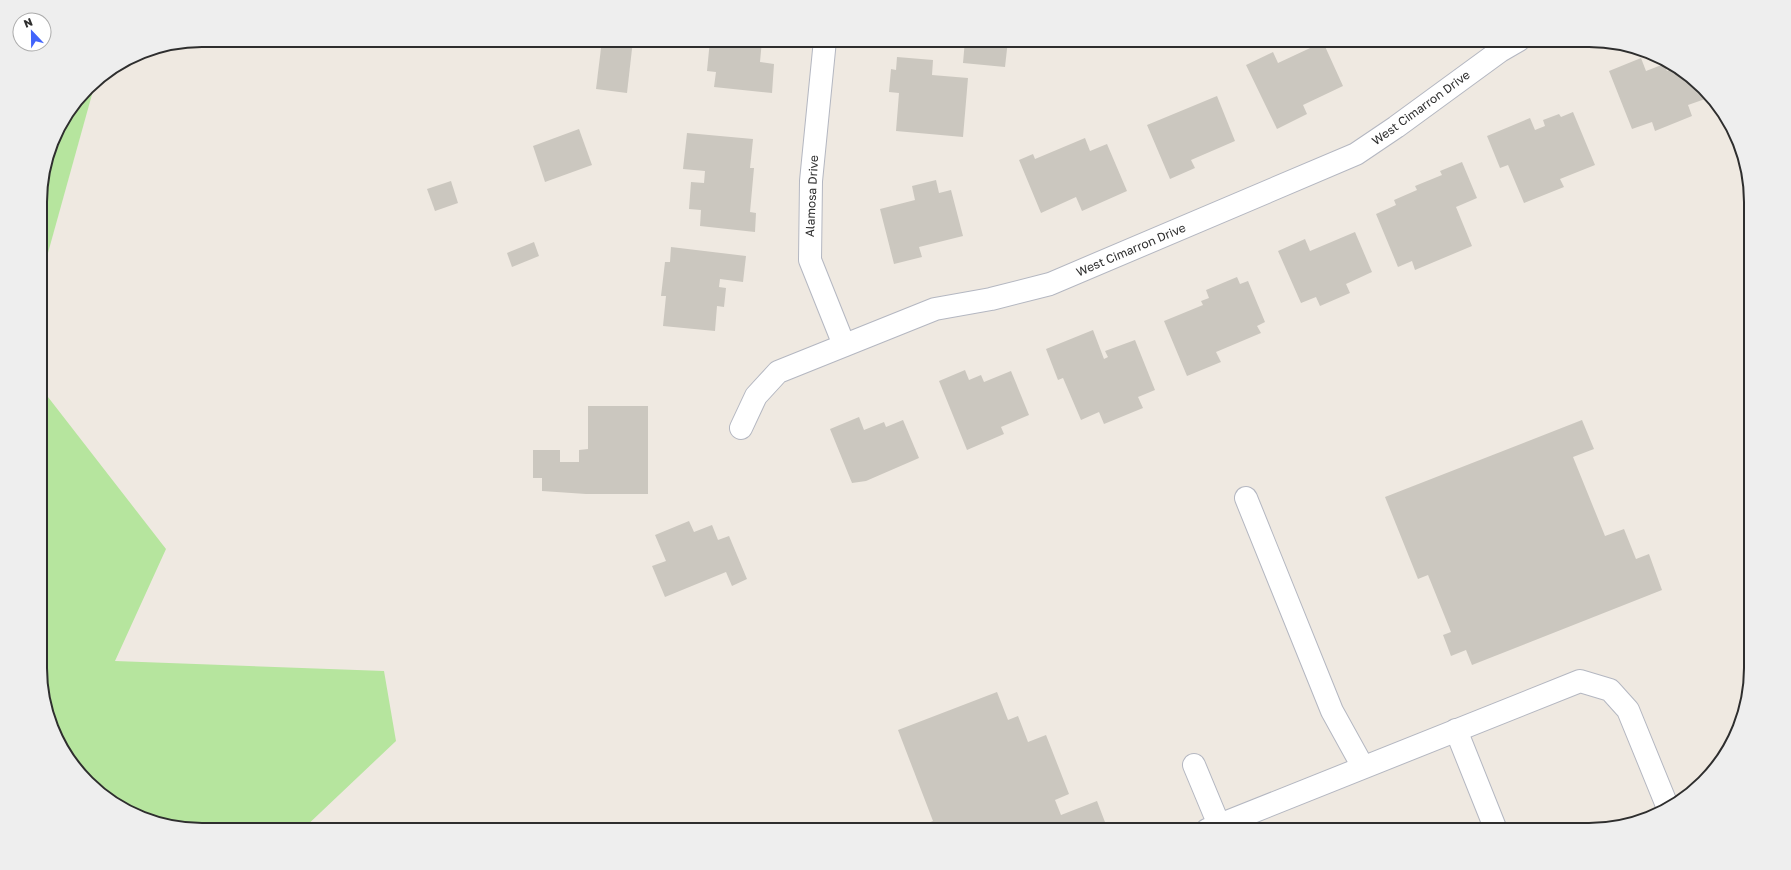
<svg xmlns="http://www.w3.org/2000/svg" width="1791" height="870" viewBox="0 0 1791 870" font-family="'Golos Text',sans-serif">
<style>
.green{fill:#b6e59e}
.building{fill:#cbc7bf}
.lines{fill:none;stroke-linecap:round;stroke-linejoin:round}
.minor-casing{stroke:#b4b7c1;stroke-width:24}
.minor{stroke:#fff;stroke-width:22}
.labels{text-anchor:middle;stroke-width:3.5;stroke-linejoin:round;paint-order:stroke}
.street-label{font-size:12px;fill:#2e2e2e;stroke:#fff}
.rim{fill:none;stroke:#2e2e2e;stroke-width:2}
</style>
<rect width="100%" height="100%" fill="#efe9e1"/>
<!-- green -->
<g class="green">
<path d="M 96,80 L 41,278 L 40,191 L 57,130 Z"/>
<path d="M 41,388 L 166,549 L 115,661 L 384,671 L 396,741 L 302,830 L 202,830 L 140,818 L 103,796 L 73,766 L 52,730 L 41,689 Z"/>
</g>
<!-- building -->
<g class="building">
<path d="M 602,40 L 633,40 L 627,93 L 596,89 Z"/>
<path d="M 710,40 L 762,40 L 760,62 L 774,64 L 772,93 L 714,87 L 716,72 L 707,71 Z"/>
<path d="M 965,40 L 1008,40 L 1005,67 L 963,63 Z"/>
<path d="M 1323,42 L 1343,86 L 1303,105 L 1307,114 L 1277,129 L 1246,65 L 1273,52 L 1278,63 Z"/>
<path d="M 897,57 L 933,60 L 932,75 L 968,78 L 963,137 L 896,131 L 899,93 L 889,92 L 891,69 L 896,70 Z"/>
<path d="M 1641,58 L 1646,71 L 1664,64 L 1667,71 L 1677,67 L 1688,74 L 1705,91 L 1708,98 L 1688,105 L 1692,116 L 1655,131 L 1652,122 L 1632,129 L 1609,71 Z"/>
<path d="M 1217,96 L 1235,141 L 1191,160 L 1195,168 L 1170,179 L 1147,125 Z"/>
<path d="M 1573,112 L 1595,165 L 1560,179 L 1564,187 L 1524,203 L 1508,165 L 1500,168 L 1487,136 L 1530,118 L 1535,130 L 1545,126 L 1543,120 L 1559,114 L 1561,117 Z"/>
<path d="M 579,129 L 592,165 L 545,182 L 533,146 Z"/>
<path d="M 687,133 L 753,139 L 750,168 L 754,168 L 750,212 L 756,213 L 755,232 L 700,226 L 701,210 L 689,209 L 691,182 L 704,183 L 705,171 L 683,169 Z"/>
<path d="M 1085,138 L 1090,151 L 1107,144 L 1127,191 L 1082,211 L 1076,197 L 1041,213 L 1019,160 L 1033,154 L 1035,159 Z"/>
<path d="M 1462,162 L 1477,198 L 1456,207 L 1472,246 L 1415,270 L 1412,261 L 1398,267 L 1376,214 L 1396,205 L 1394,200 L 1417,190 L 1415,186 L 1442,175 L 1440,171 Z"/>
<path d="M 936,180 L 939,193 L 951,190 L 963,236 L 919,247 L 922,257 L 894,264 L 880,209 L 915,200 L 912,186 Z"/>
<path d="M 451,181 L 458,203 L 435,211 L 427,189 Z"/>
<path d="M 1355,232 L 1372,272 L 1346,284 L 1350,293 L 1320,306 L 1316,297 L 1301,303 L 1278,251 L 1305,239 L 1310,251 Z"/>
<path d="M 534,242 L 539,256 L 512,267 L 507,253 Z"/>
<path d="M 671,247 L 746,256 L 743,282 L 720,279 L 719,287 L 726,288 L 724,307 L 717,306 L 715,331 L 663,326 L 666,296 L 661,296 L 665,262 L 670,262 Z"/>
<path d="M 1237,277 L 1240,284 L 1248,281 L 1265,322 L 1257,326 L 1261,333 L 1216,352 L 1221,362 L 1187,376 L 1164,321 L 1203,305 L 1201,301 L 1209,298 L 1206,290 Z"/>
<path d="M 1093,330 L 1104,359 L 1108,357 L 1105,351 L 1135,340 L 1155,390 L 1138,397 L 1143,408 L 1104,424 L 1099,412 L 1081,420 L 1063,378 L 1058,380 L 1046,349 Z"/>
<path d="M 965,370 L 969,380 L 981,375 L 984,382 L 1011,371 L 1029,415 L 1001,427 L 1004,434 L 967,450 L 939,381 Z"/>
<path d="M 588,406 L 648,406 L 648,494 L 586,494 L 542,491 L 542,478 L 533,478 L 533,450 L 560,450 L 560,462 L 579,462 L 579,450 L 588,449 Z"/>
<path d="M 859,417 L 864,430 L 884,422 L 886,427 L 903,420 L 919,458 L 866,481 L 852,483 L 830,429 Z"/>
<path d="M 1582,420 L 1594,449 L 1573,457 L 1605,536 L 1624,529 L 1636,559 L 1649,554 L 1662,590 L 1472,665 L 1466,650 L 1451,656 L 1443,635 L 1451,632 L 1428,575 L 1418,579 L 1385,497 Z"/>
<path d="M 689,521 L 694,532 L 712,525 L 718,540 L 729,536 L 747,579 L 732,586 L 726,572 L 665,597 L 652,566 L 666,561 L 655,535 Z"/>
<path d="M 997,692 L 1008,720 L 1018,716 L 1028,742 L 1046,735 L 1069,794 L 1055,800 L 1061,815 L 1097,801 L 1108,830 L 915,830 L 915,828 L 933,821 L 898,730 Z"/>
</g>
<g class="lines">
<!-- minor casing -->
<g class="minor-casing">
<g id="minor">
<path d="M 825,40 L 811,181 L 810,260 L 844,345"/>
<path d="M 741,428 L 756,396 L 778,372 L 935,309 L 991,299 L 1050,284 L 1356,154 L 1396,127 L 1500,51 L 1519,40"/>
<path d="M 1246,498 L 1332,711 L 1363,767"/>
<path d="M 1456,730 L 1496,830"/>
<path d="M 1194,765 L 1219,825"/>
<path d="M 1207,830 L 1580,681 L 1610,690 L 1628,710 L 1668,808"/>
</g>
</g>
<!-- minor -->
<use href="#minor" class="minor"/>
</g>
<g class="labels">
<!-- street labels -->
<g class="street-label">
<text transform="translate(1421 108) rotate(-36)" y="4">West Cimarron Drive</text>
<text transform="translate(812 196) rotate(-87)" y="4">Alamosa Drive</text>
<text transform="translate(1131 250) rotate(-23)" y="4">West Cimarron Drive</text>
</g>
</g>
<!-- crop -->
<path d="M0 0H1791V870H0ZM202 47H1589A155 155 0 0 1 1744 202V668A155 155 0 0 1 1589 823H202A155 155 0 0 1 47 668V202A155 155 0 0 1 202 47Z" fill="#eee" fill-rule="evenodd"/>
<path class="rim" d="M202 47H1589A155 155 0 0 1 1744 202V668A155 155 0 0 1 1589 823H202A155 155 0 0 1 47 668V202A155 155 0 0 1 202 47Z"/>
<!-- north arrow -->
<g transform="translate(32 32) rotate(338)"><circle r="19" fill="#ffffff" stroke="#ababab"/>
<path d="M0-3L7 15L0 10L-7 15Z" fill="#4264fb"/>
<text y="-6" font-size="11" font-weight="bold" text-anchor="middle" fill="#2e2e2e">N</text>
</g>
</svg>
